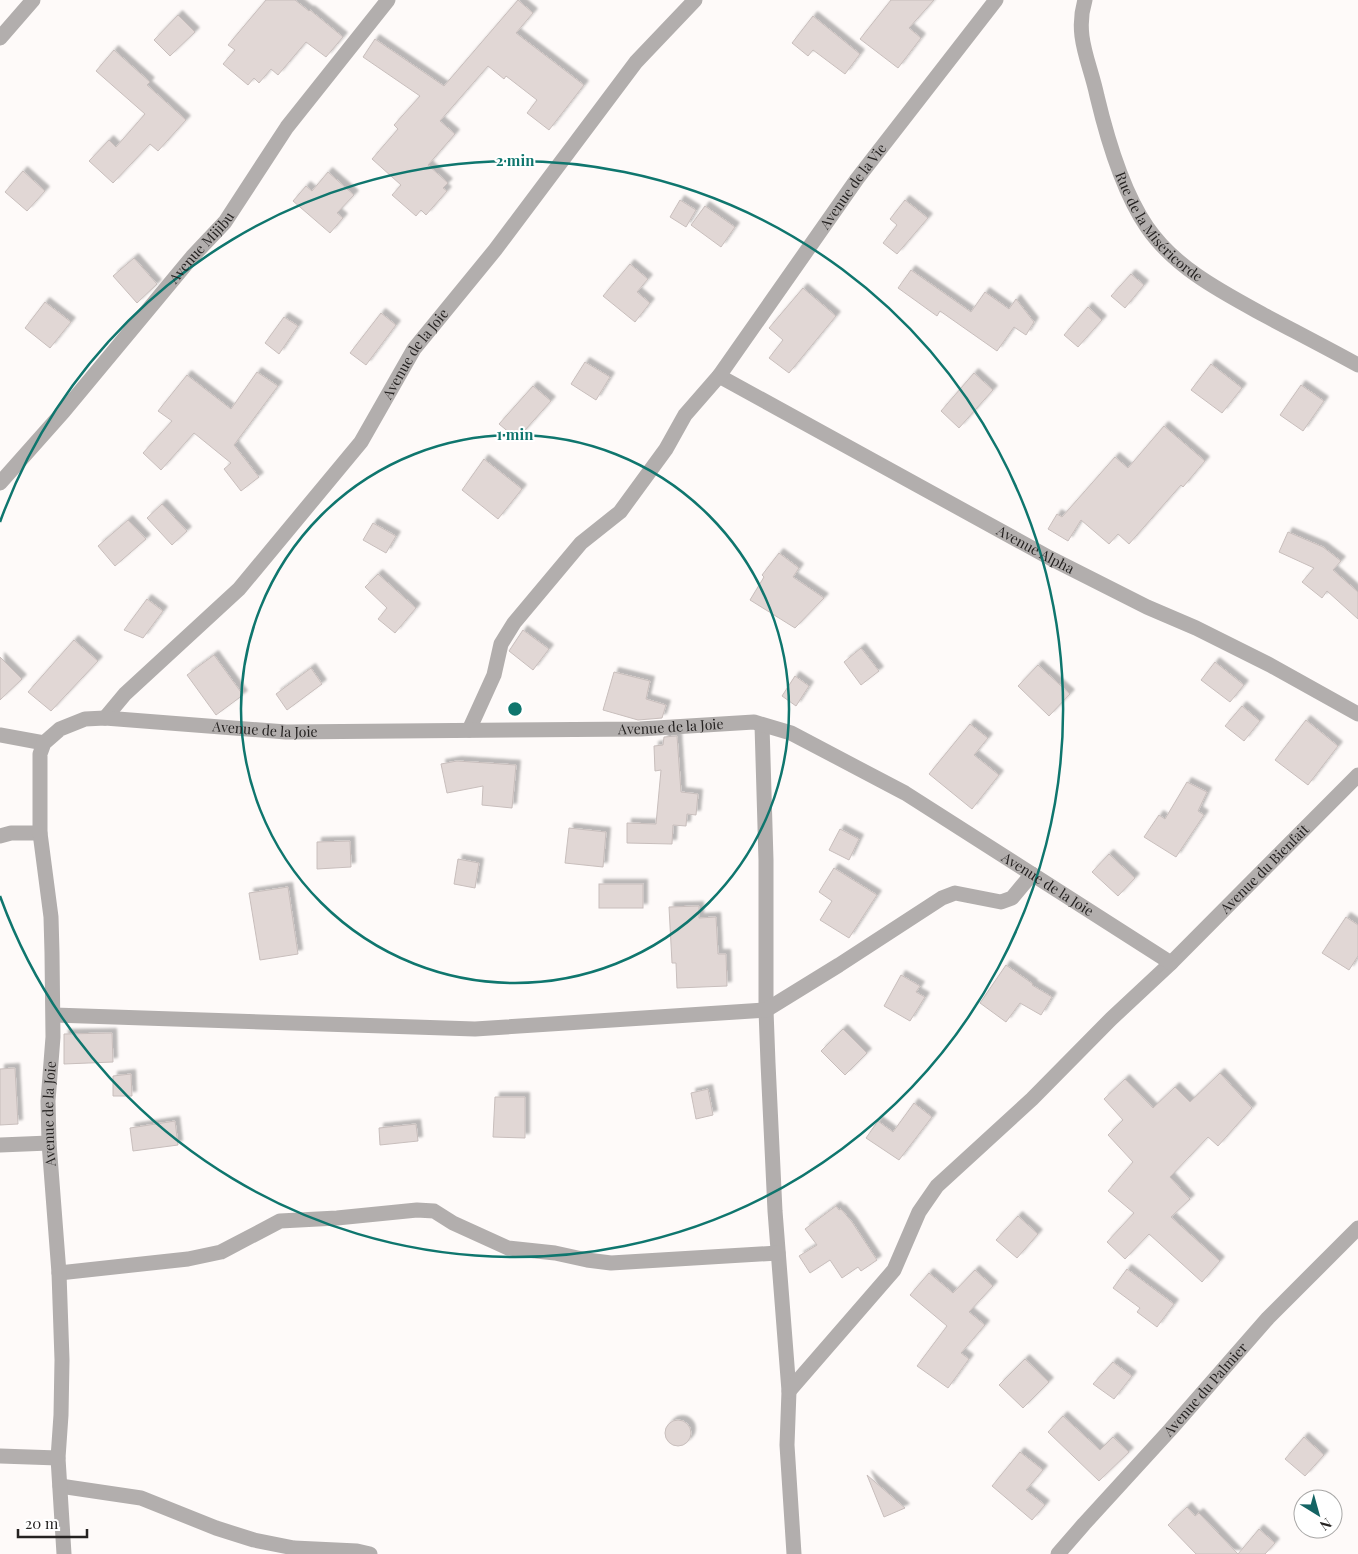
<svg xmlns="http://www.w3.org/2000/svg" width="1358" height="1554" viewBox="0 0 1358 1554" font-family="'Playfair Display',serif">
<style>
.building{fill:#e1d7d5;stroke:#c8bebc;filter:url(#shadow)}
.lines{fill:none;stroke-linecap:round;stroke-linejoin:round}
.minor{stroke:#b2aead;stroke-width:15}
.ring{fill:none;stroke:#0f766e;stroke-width:2.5}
.labels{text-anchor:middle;stroke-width:4;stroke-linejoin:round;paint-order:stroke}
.street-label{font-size:14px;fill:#252221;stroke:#fff}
.centre{fill:#0f766e;stroke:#fff;stroke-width:2.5}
.ring-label{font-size:15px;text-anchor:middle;font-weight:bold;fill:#0f766e;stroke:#fff;stroke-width:4;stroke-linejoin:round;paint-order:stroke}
</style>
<defs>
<filter id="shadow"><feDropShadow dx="4.5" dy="-4.5" stdDeviation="1" flood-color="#0004"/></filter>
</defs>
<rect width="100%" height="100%" fill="#fefaf9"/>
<!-- building -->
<g class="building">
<path d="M 266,0 L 295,0 L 309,11 L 310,10 L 343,37 L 326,57 L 306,42 L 278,75 L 271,69 L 259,83 L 254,78 L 248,85 L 223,64 L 235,50 L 228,45 Z"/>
<path d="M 518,0 L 533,13 L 516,33 L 584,85 L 549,130 L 527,113 L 537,100 L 506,76 L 504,79 L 488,66 L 440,121 L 455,134 L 428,165 L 448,183 L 443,188 L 447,191 L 426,215 L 421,210 L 416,216 L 392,195 L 401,185 L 372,159 L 398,129 L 394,125 L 420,96 L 363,57 L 375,39 L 444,86 Z"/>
<path d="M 891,0 L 934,0 L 909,28 L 921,38 L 898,68 L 860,39 Z"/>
<path d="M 178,15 L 195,32 L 170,56 L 154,40 Z"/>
<path d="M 813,16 L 860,54 L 845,74 L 813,50 L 808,56 L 792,43 Z"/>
<path d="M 114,50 L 150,82 L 147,85 L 186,120 L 158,151 L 150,144 L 113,183 L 89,161 L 109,140 L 116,147 L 145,114 L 96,71 Z"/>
<path d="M 23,171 L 45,191 L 27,211 L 5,192 Z"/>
<path d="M 328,172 L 354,195 L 337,213 L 343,218 L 330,233 L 293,201 L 306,186 L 312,191 Z"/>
<path d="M 680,200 L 696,210 L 686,227 L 670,217 Z"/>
<path d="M 905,200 L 928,218 L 897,254 L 883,243 L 897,225 L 890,219 Z"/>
<path d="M 705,206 L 735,227 L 721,247 L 691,225 Z"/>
<path d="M 134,258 L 157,284 L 137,303 L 113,276 Z"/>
<path d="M 630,264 L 648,279 L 637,292 L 650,303 L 635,322 L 603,296 Z"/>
<path d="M 911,270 L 971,312 L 985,292 L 1009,309 L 1016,299 L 1034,322 L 1026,335 L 1014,327 L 997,351 L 940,311 L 937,316 L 898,288 Z"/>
<path d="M 1131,274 L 1144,285 L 1125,308 L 1111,296 Z"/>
<path d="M 803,288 L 836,316 L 789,373 L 769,358 L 783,340 L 769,328 Z"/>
<path d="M 45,302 L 71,322 L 50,348 L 25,328 Z"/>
<path d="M 1088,307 L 1102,320 L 1078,347 L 1064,335 Z"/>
<path d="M 381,313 L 396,325 L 366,365 L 350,353 Z"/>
<path d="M 284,317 L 298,326 L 279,354 L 265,343 Z"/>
<path d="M 585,362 L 610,377 L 596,400 L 571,384 Z"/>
<path d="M 1211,364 L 1242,388 L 1222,413 L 1191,390 Z"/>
<path d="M 257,372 L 278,386 L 234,445 L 259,477 L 241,491 L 224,469 L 231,463 L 194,433 L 161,470 L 143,453 L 172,421 L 158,411 L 187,375 L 231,409 Z"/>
<path d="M 974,373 L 993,390 L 959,428 L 941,411 Z"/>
<path d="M 1301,385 L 1324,401 L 1303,431 L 1280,415 Z"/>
<path d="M 533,386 L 551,401 L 517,439 L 499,424 Z"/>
<path d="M 1164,426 L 1205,461 L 1183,487 L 1181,485 L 1129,544 L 1118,534 L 1109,544 L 1081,520 L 1068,541 L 1048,529 L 1057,514 L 1062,517 L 1115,457 L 1128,468 Z"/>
<path d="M 484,459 L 522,489 L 498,519 L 462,490 Z"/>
<path d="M 162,504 L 187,531 L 172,545 L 147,518 Z"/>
<path d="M 128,520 L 146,539 L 115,566 L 98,546 Z"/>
<path d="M 373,523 L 396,536 L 386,553 L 363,540 Z"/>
<path d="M 1288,532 L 1323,547 L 1341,561 L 1333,570 L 1358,592 L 1358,619 L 1327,591 L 1322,598 L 1302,582 L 1314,568 L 1279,552 Z"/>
<path d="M 779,553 L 799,568 L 793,577 L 824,598 L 795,628 L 750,600 L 764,577 L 762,575 Z"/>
<path d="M 378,574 L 416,608 L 395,633 L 378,619 L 387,608 L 365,587 Z"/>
<path d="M 147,599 L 163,611 L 143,638 L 124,630 Z"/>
<path d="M 523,630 L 549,649 L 533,670 L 509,651 Z"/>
<path d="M 74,640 L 98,661 L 51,711 L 28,692 Z"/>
<path d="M 861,648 L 879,671 L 861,685 L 844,662 Z"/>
<path d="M 214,655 L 243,695 L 216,715 L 187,675 Z"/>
<path d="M 0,657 L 22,679 L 0,700 Z"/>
<path d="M 1215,662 L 1244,685 L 1230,702 L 1201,680 Z"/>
<path d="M 1038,665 L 1070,694 L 1049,716 L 1018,686 Z"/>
<path d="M 311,668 L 322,684 L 287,710 L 276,694 Z"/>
<path d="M 614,672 L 650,681 L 646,699 L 666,705 L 662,718 L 638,720 L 603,710 Z"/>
<path d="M 795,676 L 809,686 L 796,706 L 782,696 Z"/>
<path d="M 1242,706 L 1260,721 L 1244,741 L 1225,726 Z"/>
<path d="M 1306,720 L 1338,746 L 1308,785 L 1275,760 Z"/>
<path d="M 970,724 L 988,738 L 974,755 L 999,775 L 972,809 L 929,774 Z"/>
<path d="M 677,736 L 681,792 L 698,794 L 696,815 L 687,814 L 686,826 L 673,825 L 672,844 L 627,843 L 627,823 L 656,824 L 661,770 L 655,771 L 654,746 L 663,745 L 664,737 Z"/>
<path d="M 457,761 L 516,765 L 512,808 L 482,805 L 483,786 L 447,793 L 441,764 Z"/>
<path d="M 1187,782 L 1207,792 L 1198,811 L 1204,815 L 1176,857 L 1144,837 L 1159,815 L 1165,819 Z"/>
<path d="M 569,828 L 606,832 L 603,867 L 565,863 Z"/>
<path d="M 840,829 L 859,839 L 849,860 L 829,850 Z"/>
<path d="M 350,841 L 351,867 L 317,869 L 317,842 Z"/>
<path d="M 1109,854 L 1135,878 L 1118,896 L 1092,872 Z"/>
<path d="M 458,859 L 479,863 L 475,888 L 454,884 Z"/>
<path d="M 834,868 L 877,895 L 849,938 L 820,920 L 832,901 L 819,892 Z"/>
<rect x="599" y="884" width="44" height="24"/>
<path d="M 288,887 L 298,954 L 260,960 L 249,893 Z"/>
<path d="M 699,906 L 699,918 L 716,917 L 718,954 L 726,954 L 727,986 L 677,988 L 676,963 L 672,963 L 669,907 Z"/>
<path d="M 1346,917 L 1358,925 L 1358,956 L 1349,970 L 1322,953 Z"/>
<path d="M 1006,965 L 1033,984 L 1032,985 L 1052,997 L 1041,1015 L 1020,1003 L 1006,1022 L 980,1003 Z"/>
<path d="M 901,975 L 920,986 L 916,992 L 925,997 L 910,1021 L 884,1006 Z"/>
<path d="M 843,1029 L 867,1053 L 845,1075 L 821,1051 Z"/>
<path d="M 112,1033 L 113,1062 L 64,1064 L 64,1034 Z"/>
<path d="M 15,1068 L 18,1124 L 0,1125 L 0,1069 Z"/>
<path d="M 1220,1073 L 1252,1108 L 1218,1146 L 1208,1137 L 1170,1177 L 1190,1199 L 1171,1217 L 1220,1261 L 1202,1282 L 1149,1234 L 1125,1259 L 1107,1242 L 1134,1213 L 1108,1191 L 1133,1162 L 1108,1135 L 1123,1120 L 1104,1099 L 1125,1079 L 1153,1108 L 1175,1087 L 1190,1102 Z"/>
<path d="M 131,1074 L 132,1096 L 113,1096 L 113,1076 Z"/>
<path d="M 708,1089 L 713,1115 L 696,1119 L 691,1093 Z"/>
<path d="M 495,1097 L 525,1097 L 525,1138 L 493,1137 Z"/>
<path d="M 914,1103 L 932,1117 L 899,1160 L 866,1138 L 878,1121 L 893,1132 Z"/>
<path d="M 175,1121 L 178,1145 L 133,1151 L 130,1128 Z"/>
<path d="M 416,1124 L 418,1141 L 380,1145 L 379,1128 Z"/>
<path d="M 836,1206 L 839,1210 L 841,1209 L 852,1222 L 877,1260 L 861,1271 L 858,1267 L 842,1278 L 830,1260 L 810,1273 L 799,1256 L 817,1245 L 805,1229 Z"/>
<path d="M 1018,1216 L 1038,1234 L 1017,1258 L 996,1240 Z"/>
<path d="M 1127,1269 L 1174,1304 L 1157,1327 L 1137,1312 L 1140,1308 L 1113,1288 Z"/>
<path d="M 975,1270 L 993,1286 L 969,1312 L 985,1325 L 961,1353 L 969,1359 L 948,1388 L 917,1366 L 947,1326 L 910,1295 L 929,1273 L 953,1293 Z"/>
<path d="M 1025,1359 L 1049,1382 L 1023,1408 L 999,1385 Z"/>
<path d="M 1113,1362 L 1132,1376 L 1114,1399 L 1093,1384 Z"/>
<path d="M 1063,1416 L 1100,1450 L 1113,1437 L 1129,1452 L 1099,1481 L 1048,1432 Z"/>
<circle cx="678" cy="1433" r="13"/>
<path d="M 1304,1437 L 1324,1455 L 1305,1476 L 1285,1459 Z"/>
<path d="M 1020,1452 L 1043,1470 L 1026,1490 L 1045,1505 L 1032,1520 L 992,1486 Z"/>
<path d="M 867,1475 L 905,1508 L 884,1517 Z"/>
<path d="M 1187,1507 L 1195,1516 L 1199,1513 L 1238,1554 L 1196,1554 L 1168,1525 Z"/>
<path d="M 1259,1529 L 1275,1543 L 1265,1554 L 1238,1554 Z"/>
</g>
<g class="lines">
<!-- minor -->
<g class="minor">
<path id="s1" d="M 1085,0 C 1074,36 1090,62 1097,96 C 1107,138 1123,192 1147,227 C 1175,268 1222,292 1264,315 C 1296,332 1327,348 1358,365"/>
<path d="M 0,38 L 33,0"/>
<path id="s2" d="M 719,376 L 1050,558 L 1147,607 L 1196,628 L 1270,665 L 1358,714"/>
<path id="s3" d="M 0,483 L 64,411 L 192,257 L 225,222 L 287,127 L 388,0"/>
<path id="s4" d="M 105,718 L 125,694 L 239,589 L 361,442 L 414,349 L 495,250 L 636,62 L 695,0"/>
<path d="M 762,725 L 766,860 L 766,1010 L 768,1063 L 775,1211 L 789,1391 L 787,1445 L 794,1554"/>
<path id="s5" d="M 469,730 L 494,675 L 501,644 L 514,623 L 581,543 L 620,512 L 666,449 L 685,415 L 719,376 L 857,179 L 996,0"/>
<path d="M 0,735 L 44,743"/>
<path d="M 0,836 L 11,833 L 40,833"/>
<path d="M 54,1015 L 475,1029 L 766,1010 L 839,965 L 942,898 L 955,893 L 1001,902 L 1012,898 L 1032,874"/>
<path d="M 0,1145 L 49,1143"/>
<path d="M 59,1273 L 188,1259 L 221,1252 L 280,1221 L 337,1218 L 417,1210 L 434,1211 L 453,1223 L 508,1248 L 555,1253 L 587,1260 L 611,1263 L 778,1253"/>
<path id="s6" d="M 789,1391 L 894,1270 L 919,1212 L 937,1186 L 1032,1099 L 1111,1019 L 1171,963 L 1358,775"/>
<path d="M 0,1456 L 58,1458"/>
<path d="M 60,1486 L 141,1498 L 216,1528 L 254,1540 L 294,1548 L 357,1551 L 370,1554"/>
<path id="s7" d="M 64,1554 L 58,1458 L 61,1415 L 62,1360 L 59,1273 L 49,1143 L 48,1101 L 53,1037 L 52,953 L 51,917 L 40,833 L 40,754 L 44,743 L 60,729 L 85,719 L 105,718 L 286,732 L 640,729 L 754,722 L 791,733 L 905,793 L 1171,963"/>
<path id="s8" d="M 1058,1554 L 1084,1524 L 1170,1430 L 1268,1318 L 1358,1228"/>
</g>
</g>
<!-- distance rings -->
<g class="ring">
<circle cx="515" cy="709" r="274"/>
<path d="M0 522A548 548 0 1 1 0 896"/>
</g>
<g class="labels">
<!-- street labels -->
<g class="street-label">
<text dy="5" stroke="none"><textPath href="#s5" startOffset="672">Avenue de la Vie</textPath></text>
<text dy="5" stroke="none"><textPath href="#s1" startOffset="246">Rue de la Miséricorde</textPath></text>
<text dy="5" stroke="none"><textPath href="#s3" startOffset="310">Avenue Mijibu</textPath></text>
<text dy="5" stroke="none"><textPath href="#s4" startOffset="481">Avenue de la Joie</textPath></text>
<text dy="5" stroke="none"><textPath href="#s2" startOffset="361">Avenue Alpha</textPath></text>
<text dy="5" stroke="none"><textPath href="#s7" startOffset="1448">Avenue de la Joie</textPath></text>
<text dy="5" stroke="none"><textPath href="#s7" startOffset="1042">Avenue de la Joie</textPath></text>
<text dy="5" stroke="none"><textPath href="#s6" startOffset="711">Avenue du Bienfait</textPath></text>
<text dy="5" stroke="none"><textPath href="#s7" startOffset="1868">Avenue de la Joie</textPath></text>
<text dy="5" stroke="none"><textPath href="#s7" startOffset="441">Avenue de la Joie</textPath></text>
<text dy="5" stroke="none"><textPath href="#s8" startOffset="221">Avenue du Palmier</textPath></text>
</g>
</g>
<circle cx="515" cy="709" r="8" class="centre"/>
<g class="ring-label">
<text x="515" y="166">2 min</text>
<text x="515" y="440">1 min</text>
</g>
<!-- north arrow -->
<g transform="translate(1318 1514) rotate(143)"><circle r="24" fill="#ffffff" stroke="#a8a7a6"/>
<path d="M0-4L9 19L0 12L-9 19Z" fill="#146464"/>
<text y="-8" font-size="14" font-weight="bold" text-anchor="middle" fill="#252221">N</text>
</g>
<!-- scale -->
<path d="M18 1529v8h69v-8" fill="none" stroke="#252221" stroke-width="2.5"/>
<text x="25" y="1529" font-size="15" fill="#252221" stroke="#ffffff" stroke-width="4" paint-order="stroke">20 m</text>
</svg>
